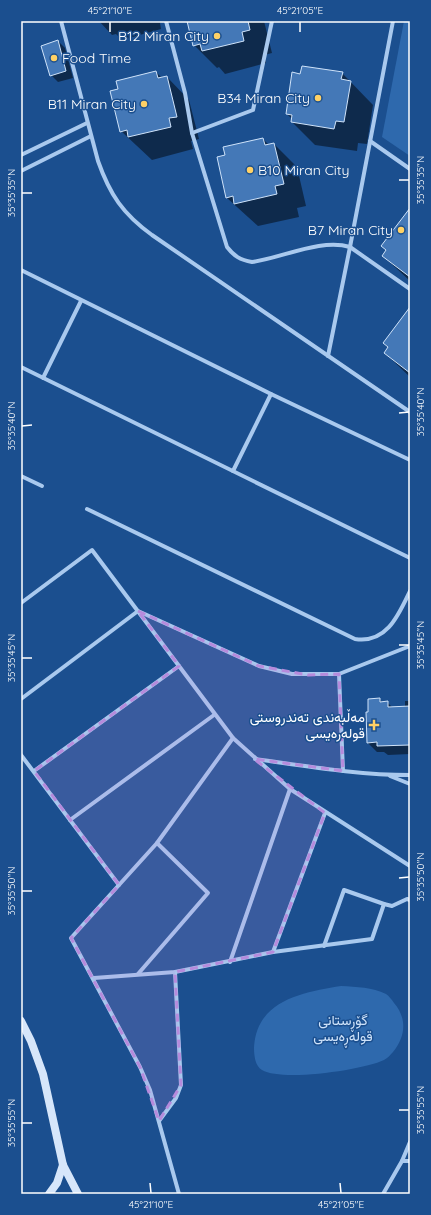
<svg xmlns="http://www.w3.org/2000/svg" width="431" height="1215" viewBox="0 0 431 1215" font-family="Quicksand,Vazirmatn,sans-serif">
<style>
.green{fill:#2e69ad}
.shadow{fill:#0007}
.building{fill:#4478b7;stroke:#cfe3fa}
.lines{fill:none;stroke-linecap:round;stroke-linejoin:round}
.street{stroke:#a9c9ee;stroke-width:4}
.secondary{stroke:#d6e6fa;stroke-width:8}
.marked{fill:#b68bdc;fill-opacity:0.2;stroke:#b68bdc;stroke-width:3;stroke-dasharray:8 5;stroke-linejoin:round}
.ticks{fill:none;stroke:#fff;stroke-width:1.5}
.poi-dot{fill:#ffd166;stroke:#1b4f8f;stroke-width:1.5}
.labels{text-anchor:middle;stroke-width:3;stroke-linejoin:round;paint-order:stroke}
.poi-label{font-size:14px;fill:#fff;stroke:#1b4f8f;text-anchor:end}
.park-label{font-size:14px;fill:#cfe3fa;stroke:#1b4f8f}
.neatline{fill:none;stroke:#fff;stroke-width:1.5}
.ticks-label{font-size:10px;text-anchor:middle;fill:#fff}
</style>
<rect width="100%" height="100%" fill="#1b4f8f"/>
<!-- green -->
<g class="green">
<path d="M 404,21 L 410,21 L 410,156 L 382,137 Z"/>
<path d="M 341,986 C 357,987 372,987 386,994 C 389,996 392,1000 394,1003 C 407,1018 406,1036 393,1052 C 390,1055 388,1058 384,1060 C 363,1070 282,1082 262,1070 C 255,1066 254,1055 254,1048 C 256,1000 304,992 341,986 Z"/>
</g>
<!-- shadow -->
<g class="shadow">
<path d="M 99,21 L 166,21 L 160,23 L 161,29 L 122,40 L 116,34 L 112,35 Z"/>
<path d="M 188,21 L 264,21 L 272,53 L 264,55 L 266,63 L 225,74 L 219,67 L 217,68 L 194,45 Z"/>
<path d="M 58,41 L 65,48 L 73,78 L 58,82 L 51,75 Z"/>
<path d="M 156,72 L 162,78 L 167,77 L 189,100 L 199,139 L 191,141 L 193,149 L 152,160 L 121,131 L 119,90 Z"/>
<path d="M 342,73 L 373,105 L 367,144 L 358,143 L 357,151 L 315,145 L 292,122 L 293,120 L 287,114 L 301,75 Z"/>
<path d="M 263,139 L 269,145 L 274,144 L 297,167 L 306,206 L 297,208 L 299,217 L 258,226 L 227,198 L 226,156 Z"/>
<path d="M 410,216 L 410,281 L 383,256 Z"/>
<path d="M 410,312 L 410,377 L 385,353 L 389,348 L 384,343 Z"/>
<path d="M 379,699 L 383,703 L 387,702 L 393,708 L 405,708 L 405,701 L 410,701 L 410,754 L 388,755 L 384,752 L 377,752 L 368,743 L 369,713 Z"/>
</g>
<!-- building -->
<g class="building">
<path d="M 187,21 L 248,21 L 250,30 L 242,32 L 244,41 L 202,51 L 200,44 L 193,46 Z"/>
<path d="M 58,40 L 66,71 L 50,76 L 41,46 Z"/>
<path d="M 302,66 L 343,72 L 341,79 L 351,81 L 344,122 L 336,121 L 334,129 L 291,122 L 292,115 L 286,114 L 292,72 L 300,74 Z"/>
<path d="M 156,71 L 158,78 L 167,76 L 177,117 L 169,118 L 171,127 L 128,137 L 127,130 L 120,132 L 110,91 L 118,89 L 116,81 Z"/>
<path d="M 263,138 L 265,145 L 274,143 L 284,184 L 275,186 L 277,194 L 234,204 L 233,196 L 226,198 L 217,157 L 225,155 L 223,147 Z"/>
<path d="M 410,208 L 410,277 L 382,256 L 386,250 L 381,246 Z"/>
<path d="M 410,307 L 410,373 L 384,353 L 388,347 L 383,343 Z"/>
<path d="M 380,698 L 380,702 L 388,701 L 388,707 L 410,706 L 410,745 L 377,746 L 377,742 L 367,743 L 366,712 L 368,712 L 368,699 Z"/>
</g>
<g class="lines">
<!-- street -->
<g class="street">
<path d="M 61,21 L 98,161 C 110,195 123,214 152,235 L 410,412"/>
<path d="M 166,21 L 185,93 L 192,133 L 227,247 C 234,256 240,260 252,262 C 282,258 321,238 350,247 L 410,289"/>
<path d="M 192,133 L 253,110 L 272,21"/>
<path d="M 370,141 L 410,169"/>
<path d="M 21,155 L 87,123"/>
<path d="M 21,171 L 91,136"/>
<path d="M 21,270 L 271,394 L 410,460"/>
<path d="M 328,356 L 350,247 L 393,21"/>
<path d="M 21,367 L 410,558"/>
<path d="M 43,378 L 81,301"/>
<path d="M 233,471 L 271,394"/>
<path d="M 21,476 L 42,486"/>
<path d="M 87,509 L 355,639 C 387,644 399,614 410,591"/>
<path d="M 21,603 L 92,550 L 233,738 L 290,789 L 410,866"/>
<path d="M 339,674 L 343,771"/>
<path d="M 21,699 L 138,611 L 259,666 L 292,674 L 339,674 L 410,646"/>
<path d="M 21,755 L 119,885"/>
<path d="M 255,759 C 306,766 358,775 410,775"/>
<path d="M 34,771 L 179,666"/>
<path d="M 390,776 L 410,784"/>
<path d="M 70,820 L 214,715"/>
<path d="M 324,946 L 344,890 L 384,904"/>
<path d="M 273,952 L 325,813"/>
<path d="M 230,962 L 290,789"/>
<path d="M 138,974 L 208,893 L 157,843"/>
<path d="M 94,978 L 175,972 L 273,952 L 372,939 L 384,904 L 392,906 L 407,899 L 410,900"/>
<path d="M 159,1121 L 176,1098 L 181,1085 L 175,972"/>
<path d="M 402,1161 L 410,1161"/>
<path d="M 179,1194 L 150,1090 L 140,1067 L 71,938 L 157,843 L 233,738"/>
<path d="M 383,1194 L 402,1161 L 410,1142"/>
</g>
<!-- secondary -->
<g class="secondary">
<path d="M 21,1021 L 31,1041 L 43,1074 L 63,1165 L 78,1194"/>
<path d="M 49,1194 L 57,1183 L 63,1165"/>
</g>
</g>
<!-- marked area -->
<path class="marked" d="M 138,611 L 259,666 L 308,675 L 339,674 L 343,771 L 254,759 L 325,813 L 273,952 L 175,972 L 181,1085 L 159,1121 L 140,1067 L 71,938 L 119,885 L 34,771 L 179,666 Z"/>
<!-- ticks -->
<path class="ticks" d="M 110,22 L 110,32M 300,22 L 300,32M 399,180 L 409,180M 22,193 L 32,193M 399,413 L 409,412M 22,426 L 32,425M 399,645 L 409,645M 22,658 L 32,658M 399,878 L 409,877M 22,891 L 32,891M 399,1110 L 409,1110M 22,1123 L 32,1123M 150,1183 L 151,1193M 340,1183 L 341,1193"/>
<!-- markers -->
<g class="poi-dot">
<circle cx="217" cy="36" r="4"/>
<circle cx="54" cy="58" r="4"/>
<circle cx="318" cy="98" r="4"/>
<circle cx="144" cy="104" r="4"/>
<circle cx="250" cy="170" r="4"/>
<circle cx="401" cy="230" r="4"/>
<path d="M372 719h4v4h4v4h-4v4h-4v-4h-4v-4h4z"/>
</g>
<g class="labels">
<!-- poi labels -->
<g class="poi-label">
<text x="209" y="41">B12 Miran City</text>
<text x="62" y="63" text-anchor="start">Food Time</text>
<text x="310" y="103">B34 Miran City</text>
<text x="136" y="109">B11 Miran City</text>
<text x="258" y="175" text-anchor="start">B10 Miran City</text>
<text x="393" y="235">B7 Miran City</text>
<text x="365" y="722">مەڵبەندی تەندروستی<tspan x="365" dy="16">قولەرەیسی</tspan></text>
</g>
<!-- park labels -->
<g class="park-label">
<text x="343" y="1025">گۆڕستانی<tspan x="343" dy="16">قولەڕەیسی</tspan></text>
</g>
</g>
<!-- border -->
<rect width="431" height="1215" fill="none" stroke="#1b4f8f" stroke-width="44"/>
<rect x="22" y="22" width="387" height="1171" class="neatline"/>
<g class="ticks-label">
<text x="110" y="14">45°21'10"E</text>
<text x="300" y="14">45°21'05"E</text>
<text transform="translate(420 180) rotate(-90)" y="4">35°35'35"N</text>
<text transform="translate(11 193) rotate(-90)" y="4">35°35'35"N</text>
<text transform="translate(420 412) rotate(-90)" y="4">35°35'40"N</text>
<text transform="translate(11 426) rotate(-90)" y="4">35°35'40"N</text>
<text transform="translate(420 645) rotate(-90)" y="4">35°35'45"N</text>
<text transform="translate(11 658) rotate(-90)" y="4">35°35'45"N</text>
<text transform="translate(420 877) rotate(-90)" y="4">35°35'50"N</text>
<text transform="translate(11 891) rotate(-90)" y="4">35°35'50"N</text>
<text transform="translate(420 1110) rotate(-90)" y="4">35°35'55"N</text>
<text transform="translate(11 1123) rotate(-90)" y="4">35°35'55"N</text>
<text x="151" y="1208">45°21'10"E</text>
<text x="341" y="1208">45°21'05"E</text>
</g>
</svg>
